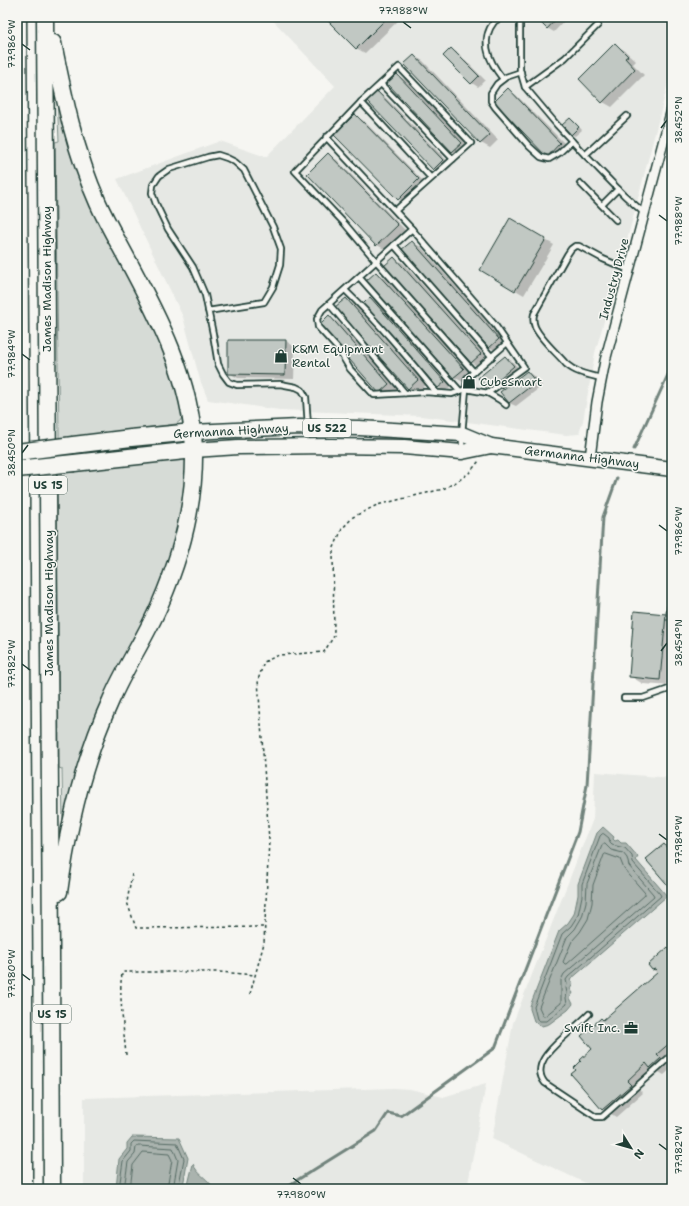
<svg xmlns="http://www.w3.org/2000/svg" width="689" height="1206" viewBox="0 0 689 1206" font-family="'Shantell Sans',sans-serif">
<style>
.built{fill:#e6e8e4}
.green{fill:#d6dbd6;stroke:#7a8c85}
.water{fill:#aab3ae;stroke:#72847d}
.shadow{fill:#0003}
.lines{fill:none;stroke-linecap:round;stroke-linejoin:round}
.shore{stroke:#576c65;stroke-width:1}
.stream{stroke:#72847d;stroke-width:3}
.building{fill:#c1c8c3;stroke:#1f3d34}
.lane-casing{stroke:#1f3d34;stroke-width:8}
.street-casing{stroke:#1f3d34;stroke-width:12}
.primary-casing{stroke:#1f3d34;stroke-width:17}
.highway-casing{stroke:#1f3d34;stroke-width:19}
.path{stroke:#1f3d34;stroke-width:1.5;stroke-dasharray:3 3;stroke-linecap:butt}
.lane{stroke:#f6f6f2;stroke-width:4.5}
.street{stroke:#f6f6f2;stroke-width:9}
.primary{stroke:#f6f6f2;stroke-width:14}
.highway{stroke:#f6f6f2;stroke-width:16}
.highway-bridge-casing{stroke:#1f3d34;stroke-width:19;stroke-linecap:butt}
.highway-bridge{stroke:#f6f6f2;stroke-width:16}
.ticks{fill:none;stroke:#1f3d34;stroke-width:1.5}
.labels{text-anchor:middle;stroke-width:3;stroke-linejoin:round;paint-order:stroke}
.shield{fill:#f6f6f2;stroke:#60746d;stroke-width:1}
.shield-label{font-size:11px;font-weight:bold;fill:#1f3d34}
.street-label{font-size:12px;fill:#1f3d34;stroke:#f6f6f2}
.poi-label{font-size:12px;fill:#1f3d34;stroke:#f6f6f2;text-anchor:start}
.neatline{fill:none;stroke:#1f3d34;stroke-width:1.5}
.ticks-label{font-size:10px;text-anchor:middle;fill:#1f3d34}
</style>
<rect width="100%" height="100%" fill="#f6f6f2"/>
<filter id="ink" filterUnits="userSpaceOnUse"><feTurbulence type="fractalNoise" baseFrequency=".025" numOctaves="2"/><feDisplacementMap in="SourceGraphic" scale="8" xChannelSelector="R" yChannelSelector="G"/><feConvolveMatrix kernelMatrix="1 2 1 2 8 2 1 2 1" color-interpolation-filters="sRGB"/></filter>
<g filter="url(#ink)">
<!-- built -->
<g class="built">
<path d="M 270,17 L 667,17 L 672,22 L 672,68 L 625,248 L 595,353 L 583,421 L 579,434 L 566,435 L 421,416 L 280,410 L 208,400 L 200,380 L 183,317 L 117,179 L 220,141 L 266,157 L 335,86 Z"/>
<path d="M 595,772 L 672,778 L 672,1189 L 598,1189 L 492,1139 L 513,1023 L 593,819 Z"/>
<path d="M 486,1084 L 467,1189 L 84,1189 L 84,1098 L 394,1088 L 410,1089 L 443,1097 Z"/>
</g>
<!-- green -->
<g class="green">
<path d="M 56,74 L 64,110 L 166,345 L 183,416 L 180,421 L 176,424 L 59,439 L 55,142 L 59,141 Z"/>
<path d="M 180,458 L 187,461 L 181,531 L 63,829 L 62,769 L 59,768 L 57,474 Z"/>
</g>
<!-- water -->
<g class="water">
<path d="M 603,827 L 614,837 L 613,839 L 615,841 L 618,840 L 621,843 L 626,843 L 638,857 L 636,860 L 667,896 L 570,980 L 573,984 L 570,989 L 573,993 L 570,998 L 573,1004 L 568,1010 L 549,1024 L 542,1026 L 538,1025 L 534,1021 L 530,1009 L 530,1006 L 559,931 L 568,923 L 574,914 L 578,895 L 578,884 L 597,833 Z"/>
<path d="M 132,1137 L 179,1138 L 188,1158 L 183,1186 L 180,1189 L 116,1189 L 119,1159 L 127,1149 L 127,1143 Z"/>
<path d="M 193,1164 C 198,1175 205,1176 212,1186 L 211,1189 L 187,1189 Z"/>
</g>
<!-- shadow -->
<g class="shadow">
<path d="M 326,17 L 402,17 L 365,53 L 356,48 Z"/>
<path d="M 545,17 L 568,17 L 554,32 L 547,28 Z"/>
<path d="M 615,45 L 624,50 L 636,61 L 633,64 L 644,75 L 612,107 L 603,102 Z"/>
<path d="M 451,49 L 458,53 L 485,80 L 478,87 L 472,83 Z"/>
<path d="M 414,56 L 423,61 L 498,140 L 490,148 L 481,143 Z"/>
<path d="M 397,75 L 406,80 L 471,148 L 462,157 L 453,152 L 388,83 Z"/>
<path d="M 508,90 L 516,95 L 569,148 L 556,161 L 547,156 Z"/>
<path d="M 378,92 L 386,98 L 452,166 L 443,174 L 434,169 L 369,101 Z"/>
<path d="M 355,116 L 364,121 L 427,185 L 407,204 L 399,199 Z"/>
<path d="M 570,119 L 574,121 L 582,130 L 575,136 L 571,134 Z"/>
<path d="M 328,155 L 337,160 L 406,231 L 386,250 L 377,245 Z"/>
<path d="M 511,220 L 554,245 L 524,295 L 481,270 Z"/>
<path d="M 412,242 L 421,247 L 507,344 L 498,352 L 489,347 Z"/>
<path d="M 394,258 L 403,263 L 489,360 L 480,368 L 471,362 Z"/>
<path d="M 376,273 L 385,278 L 472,374 L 463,382 L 454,377 L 367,281 Z"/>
<path d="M 370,299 L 377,302 L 451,386 L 445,391 L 438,387 Z"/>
<path d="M 346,300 L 355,305 L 426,385 L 417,393 L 408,388 Z"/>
<path d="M 329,317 L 338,322 L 398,389 L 389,397 L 380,392 Z"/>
<path d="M 286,341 L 295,347 L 294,379 L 238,378 L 229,373 Z"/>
<path d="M 505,357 L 512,361 L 520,370 L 494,392 L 488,388 Z"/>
<path d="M 527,372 L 534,376 L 542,386 L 516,406 L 509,403 Z"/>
<path d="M 672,607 L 672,686 L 643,684 L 630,676 L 666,615 Z"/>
<path d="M 668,949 L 672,951 L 672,1060 L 670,1062 L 672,1064 L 672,1068 L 664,1075 L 659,1072 L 639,1089 L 643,1093 L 616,1117 L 603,1109 L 572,1074 L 577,1070 L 594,1049 L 603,1021 L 658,973 L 653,970 Z"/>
</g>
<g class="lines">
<!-- shore -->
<g class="shore">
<path d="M 604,834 L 609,838 L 610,843 L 612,845 L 625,848 L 632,856 L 633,863 L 660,894 L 661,896 L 568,977 L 566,980 L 567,984 L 566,988 L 567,993 L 566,998 L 567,1004 L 547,1021 L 540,1021 L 537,1019 L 534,1007 L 562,934 L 571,926 L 578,915 L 582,896 L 582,884 L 600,836 L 602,834 Z"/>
<path d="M 603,844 L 605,844 L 611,850 L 623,853 L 627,858 L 629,866 L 653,894 L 654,896 L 564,974 L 561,980 L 561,1003 L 545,1016 L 543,1016 L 539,1007 L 567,937 L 575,929 L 582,917 L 586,902 L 587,884 Z"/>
<path d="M 606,854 L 620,859 L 624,869 L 645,893 L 645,895 L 567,964 L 565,964 L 563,962 L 572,941 L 580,932 L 588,919 L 592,903 L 593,885 L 604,855 Z"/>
<path d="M 119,1189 L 123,1161 L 131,1151 L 131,1144 L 134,1141 L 177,1143 L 184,1159 L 178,1189"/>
<path d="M 124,1189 L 128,1162 L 135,1154 L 136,1147 L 138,1146 L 173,1148 L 178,1160 L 173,1189"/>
<path d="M 130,1189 L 133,1165 L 143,1152 L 169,1154 L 172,1160 L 167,1189"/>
</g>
<!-- stream -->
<g class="stream">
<path d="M 634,449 L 672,366"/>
<path d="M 273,1189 L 286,1187 L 376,1131 L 388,1113 L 401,1116 L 495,1048 L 578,832 L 587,785 L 603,517 L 617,478"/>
</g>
</g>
<!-- building -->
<g class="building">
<path d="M 324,17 L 388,17 L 356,49 Z"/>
<path d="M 543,17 L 558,17 L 547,29 L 539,21 Z"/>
<path d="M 615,43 L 628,56 L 625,58 L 635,69 L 602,103 L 579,79 Z"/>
<path d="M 451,48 L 479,76 L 471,84 L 443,56 Z"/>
<path d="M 414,55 L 490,135 L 480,144 L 404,64 Z"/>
<path d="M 397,74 L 462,143 L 452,152 L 387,83 Z"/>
<path d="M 508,88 L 560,143 L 547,157 L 494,102 Z"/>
<path d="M 377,91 L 443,160 L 433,170 L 367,101 Z"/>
<path d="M 355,114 L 419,179 L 398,200 L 334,135 Z"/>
<path d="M 570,118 L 579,127 L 571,135 L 562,125 Z"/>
<path d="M 328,153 L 398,225 L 376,246 L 307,174 Z"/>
<path d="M 510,218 L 546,239 L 515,291 L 480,270 Z"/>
<path d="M 412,241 L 499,339 L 489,348 L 401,250 Z"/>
<path d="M 394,257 L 481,354 L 471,363 L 384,266 Z"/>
<path d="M 376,272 L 464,369 L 453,378 L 366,281 Z"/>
<path d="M 370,297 L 445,382 L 438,388 L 363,304 Z"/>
<path d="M 346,298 L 418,380 L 408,389 L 335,307 Z"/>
<path d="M 329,315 L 389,384 L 379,393 L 319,325 Z"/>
<path d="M 228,340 L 286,340 L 285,375 L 228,374 Z"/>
<path d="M 505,356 L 514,366 L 487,389 L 478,378 Z"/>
<path d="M 527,371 L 536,382 L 509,403 L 500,392 Z"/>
<path d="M 667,606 L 672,606 L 672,620 L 665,620 Z"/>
<path d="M 634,611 L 666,614 L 660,680 L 629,677 Z"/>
<path d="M 664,844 L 669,850 L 670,849 L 672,851 L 672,890 L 647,861 L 648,861 L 646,859 Z"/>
<path d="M 668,947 L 672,952 L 671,954 L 672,956 L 672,1041 L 657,1054 L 661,1058 L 650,1068 L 646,1063 L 627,1081 L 631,1085 L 602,1110 L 571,1074 L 576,1070 L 574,1068 L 581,1061 L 580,1060 L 592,1049 L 581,1036 L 601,1018 L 603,1020 L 658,972 L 655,969 L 652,970 L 648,965 Z"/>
</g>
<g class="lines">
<!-- lane casing -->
<g class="lane-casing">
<g id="lane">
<path d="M 502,17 C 500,19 496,20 494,22 C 479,41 490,63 503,79"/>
<path d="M 520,17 L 520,70 L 525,87 L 557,125 L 585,155 L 624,195 L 644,213"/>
<path d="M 521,72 L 506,77 L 497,84 L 491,93 L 491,101 L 495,107 L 529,146 L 541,157 L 549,159 L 559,153 L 572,141"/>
<path d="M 381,84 L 453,159"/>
<path d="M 525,87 L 565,58 L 598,25"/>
<path d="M 361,102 L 431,178"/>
<path d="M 326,137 L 411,228 L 495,325 L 524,367 L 488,393"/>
<path d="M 585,155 L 627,116"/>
<path d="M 580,183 L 616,220"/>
<path d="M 602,205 L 618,189"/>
<path d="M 396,210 L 471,143 L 399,67 L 361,102 L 295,171 L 345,224 L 376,261 L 474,372"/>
<path d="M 412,229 L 322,310 L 317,319 L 318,327 L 338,349 L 350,369 L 374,395 L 425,392 L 452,394 L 466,389 L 488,393 L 500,400 L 506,405"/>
<path d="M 394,245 L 492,357"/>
<path d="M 359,277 L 460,391"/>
<path d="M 345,290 C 378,322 407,357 436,392"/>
<path d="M 329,304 L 405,393"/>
<path d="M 208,311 L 264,302 L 273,287 L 280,265 L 281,249 L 273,227 L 244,170 L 235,162 L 227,158 L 218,155 L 208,157 L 169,169 L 159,176 L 153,185 L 152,193 L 156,204 L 168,229 L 193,267 L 205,295 L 213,334 L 218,364 L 223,374 L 229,382 L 237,385 L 280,384 L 296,387 L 302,390 L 306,397 L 308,426"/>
<path d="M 601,378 C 589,375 576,373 566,364 C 557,353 541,340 535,327 C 533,322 533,318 534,314 L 567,255 L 571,249 L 575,246 L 579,246 L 603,259 L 629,270"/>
<path d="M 462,450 L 462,434 L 467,378 L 507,343"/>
<path d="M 624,698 L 643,698 L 672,688"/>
<path d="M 589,1014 C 582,1021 574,1028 566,1035 C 554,1046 530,1065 545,1083 L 596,1117 L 602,1117 L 672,1055"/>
</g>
</g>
<!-- street casing -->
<g class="street-casing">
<g id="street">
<path d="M 671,17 L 672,18"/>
<path d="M 590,458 L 597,402 L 605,361 L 672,109"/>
</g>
</g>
<!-- primary casing -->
<g class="primary-casing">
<g id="primary">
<path d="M 193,432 L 299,427 L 359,428 L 462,434 L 491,446 L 672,469"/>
<path d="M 194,450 L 238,447 L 330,446 L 404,447 L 462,452 L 491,446"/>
</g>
</g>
<!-- highway casing -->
<g class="highway-casing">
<g id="highway">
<path d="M 18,17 L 24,965 L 24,1189"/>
<path d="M 45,17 L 51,953 L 52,1189"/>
<path d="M 53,43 C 64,98 75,152 98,203 C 106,221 116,238 125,255 C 158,316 192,380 194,450 C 195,503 181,556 160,604 C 146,637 125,667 111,700 C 83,761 68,826 59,892"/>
<path d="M 73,445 L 131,438 L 193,432"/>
<path d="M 74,463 L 194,450"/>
</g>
</g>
<!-- path -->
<g class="path">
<path d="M 132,874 L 127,902 L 136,928 L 265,927"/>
<path d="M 250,994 L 264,943 L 269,840 L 258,680 L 264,662 L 279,655 L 324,652 L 334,636 L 333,550 L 342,529 L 353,517 L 377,505 L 443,489 L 458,481 L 469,473 L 479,461"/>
<path d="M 126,1055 C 125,1040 117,983 123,972 L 219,972 L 255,975"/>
</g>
<!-- lane -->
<use href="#lane" class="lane"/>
<!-- street -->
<use href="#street" class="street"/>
<!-- primary -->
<use href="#primary" class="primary"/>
<!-- highway -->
<use href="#highway" class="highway"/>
<!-- highway-bridge casing -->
<g class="highway-bridge-casing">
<g id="highway-bridge">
<path d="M 17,452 L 73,445"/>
<path d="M 17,469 L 74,463"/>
</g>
</g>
<!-- highway-bridge -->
<use href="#highway-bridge" class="highway-bridge"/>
</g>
</g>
<!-- ticks -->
<path class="ticks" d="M 403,22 L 411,28M 22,44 L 30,50M 661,128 L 667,120M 659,215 L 667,221M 22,354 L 30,360M 22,453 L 28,445M 659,525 L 667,531M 661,651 L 667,643M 22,664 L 30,670M 659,834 L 667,840M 22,974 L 30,980M 659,1144 L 667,1150M 293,1178 L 301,1184"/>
<!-- icons -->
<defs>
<g id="shop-bare" transform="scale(1.08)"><path d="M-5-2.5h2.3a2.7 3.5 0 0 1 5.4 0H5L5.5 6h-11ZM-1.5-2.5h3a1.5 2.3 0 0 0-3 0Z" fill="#1f3d34" stroke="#f6f6f2" stroke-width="2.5" paint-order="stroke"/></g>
<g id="office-bare" transform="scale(1.08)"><path d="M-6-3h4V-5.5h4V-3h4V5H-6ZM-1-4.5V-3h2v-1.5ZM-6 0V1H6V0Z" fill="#1f3d34" stroke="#f6f6f2" stroke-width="2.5" paint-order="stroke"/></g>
</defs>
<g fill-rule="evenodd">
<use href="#shop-bare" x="281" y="356"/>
<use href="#shop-bare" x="469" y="382"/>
<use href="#office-bare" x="631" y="1028"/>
</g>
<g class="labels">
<!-- shield labels -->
<g class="shield">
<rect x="303" y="419" width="48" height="18" rx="3"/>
<rect x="29" y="476" width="38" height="18" rx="3"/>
<rect x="33" y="1005" width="38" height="18" rx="3"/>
</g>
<g class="shield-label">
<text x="327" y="432">US 522</text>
<text x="48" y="489">US 15</text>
<text x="52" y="1018">US 15</text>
</g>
<!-- street labels -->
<g class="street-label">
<text transform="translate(47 279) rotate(-90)" y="4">James Madison Highway</text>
<text transform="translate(614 279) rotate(-75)" y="4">Industry Drive</text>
<text transform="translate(231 431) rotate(-3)" y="4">Germanna Highway</text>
<text transform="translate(582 457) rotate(7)" y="4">Germanna Highway</text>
<text transform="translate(49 603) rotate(-90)" y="4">James Madison Highway</text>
</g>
<!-- poi labels -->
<g class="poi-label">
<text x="292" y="353">K&amp;M Equipment<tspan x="292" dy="14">Rental</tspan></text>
<text x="480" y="386">CubeSmart</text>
<text x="620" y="1032" text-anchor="end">Swift Inc.</text>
</g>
</g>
<!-- margin -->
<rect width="689" height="1206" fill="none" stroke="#f6f6f2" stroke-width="44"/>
<!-- north arrow -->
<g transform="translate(631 1148) rotate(127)" stroke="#f6f6f2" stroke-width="3" paint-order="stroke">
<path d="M0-3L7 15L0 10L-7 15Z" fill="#1f3d34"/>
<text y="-6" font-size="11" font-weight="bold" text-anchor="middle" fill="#1f3d34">N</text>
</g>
<rect x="22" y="22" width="645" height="1162" class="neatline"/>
<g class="ticks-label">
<text x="403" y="14">77.988°W</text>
<text transform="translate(11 44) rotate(-90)" y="4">77.986°W</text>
<text transform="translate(678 120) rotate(-90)" y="4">38.452°N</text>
<text transform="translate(678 221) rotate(-90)" y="4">77.988°W</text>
<text transform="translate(11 354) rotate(-90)" y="4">77.984°W</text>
<text transform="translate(11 453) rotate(-90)" y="4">38.450°N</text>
<text transform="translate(678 531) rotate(-90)" y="4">77.986°W</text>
<text transform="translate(678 643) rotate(-90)" y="4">38.454°N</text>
<text transform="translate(11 664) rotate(-90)" y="4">77.982°W</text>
<text transform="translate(678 840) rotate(-90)" y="4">77.984°W</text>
<text transform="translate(11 974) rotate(-90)" y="4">77.980°W</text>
<text transform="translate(678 1150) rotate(-90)" y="4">77.982°W</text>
<text x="301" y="1198">77.980°W</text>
</g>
</svg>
